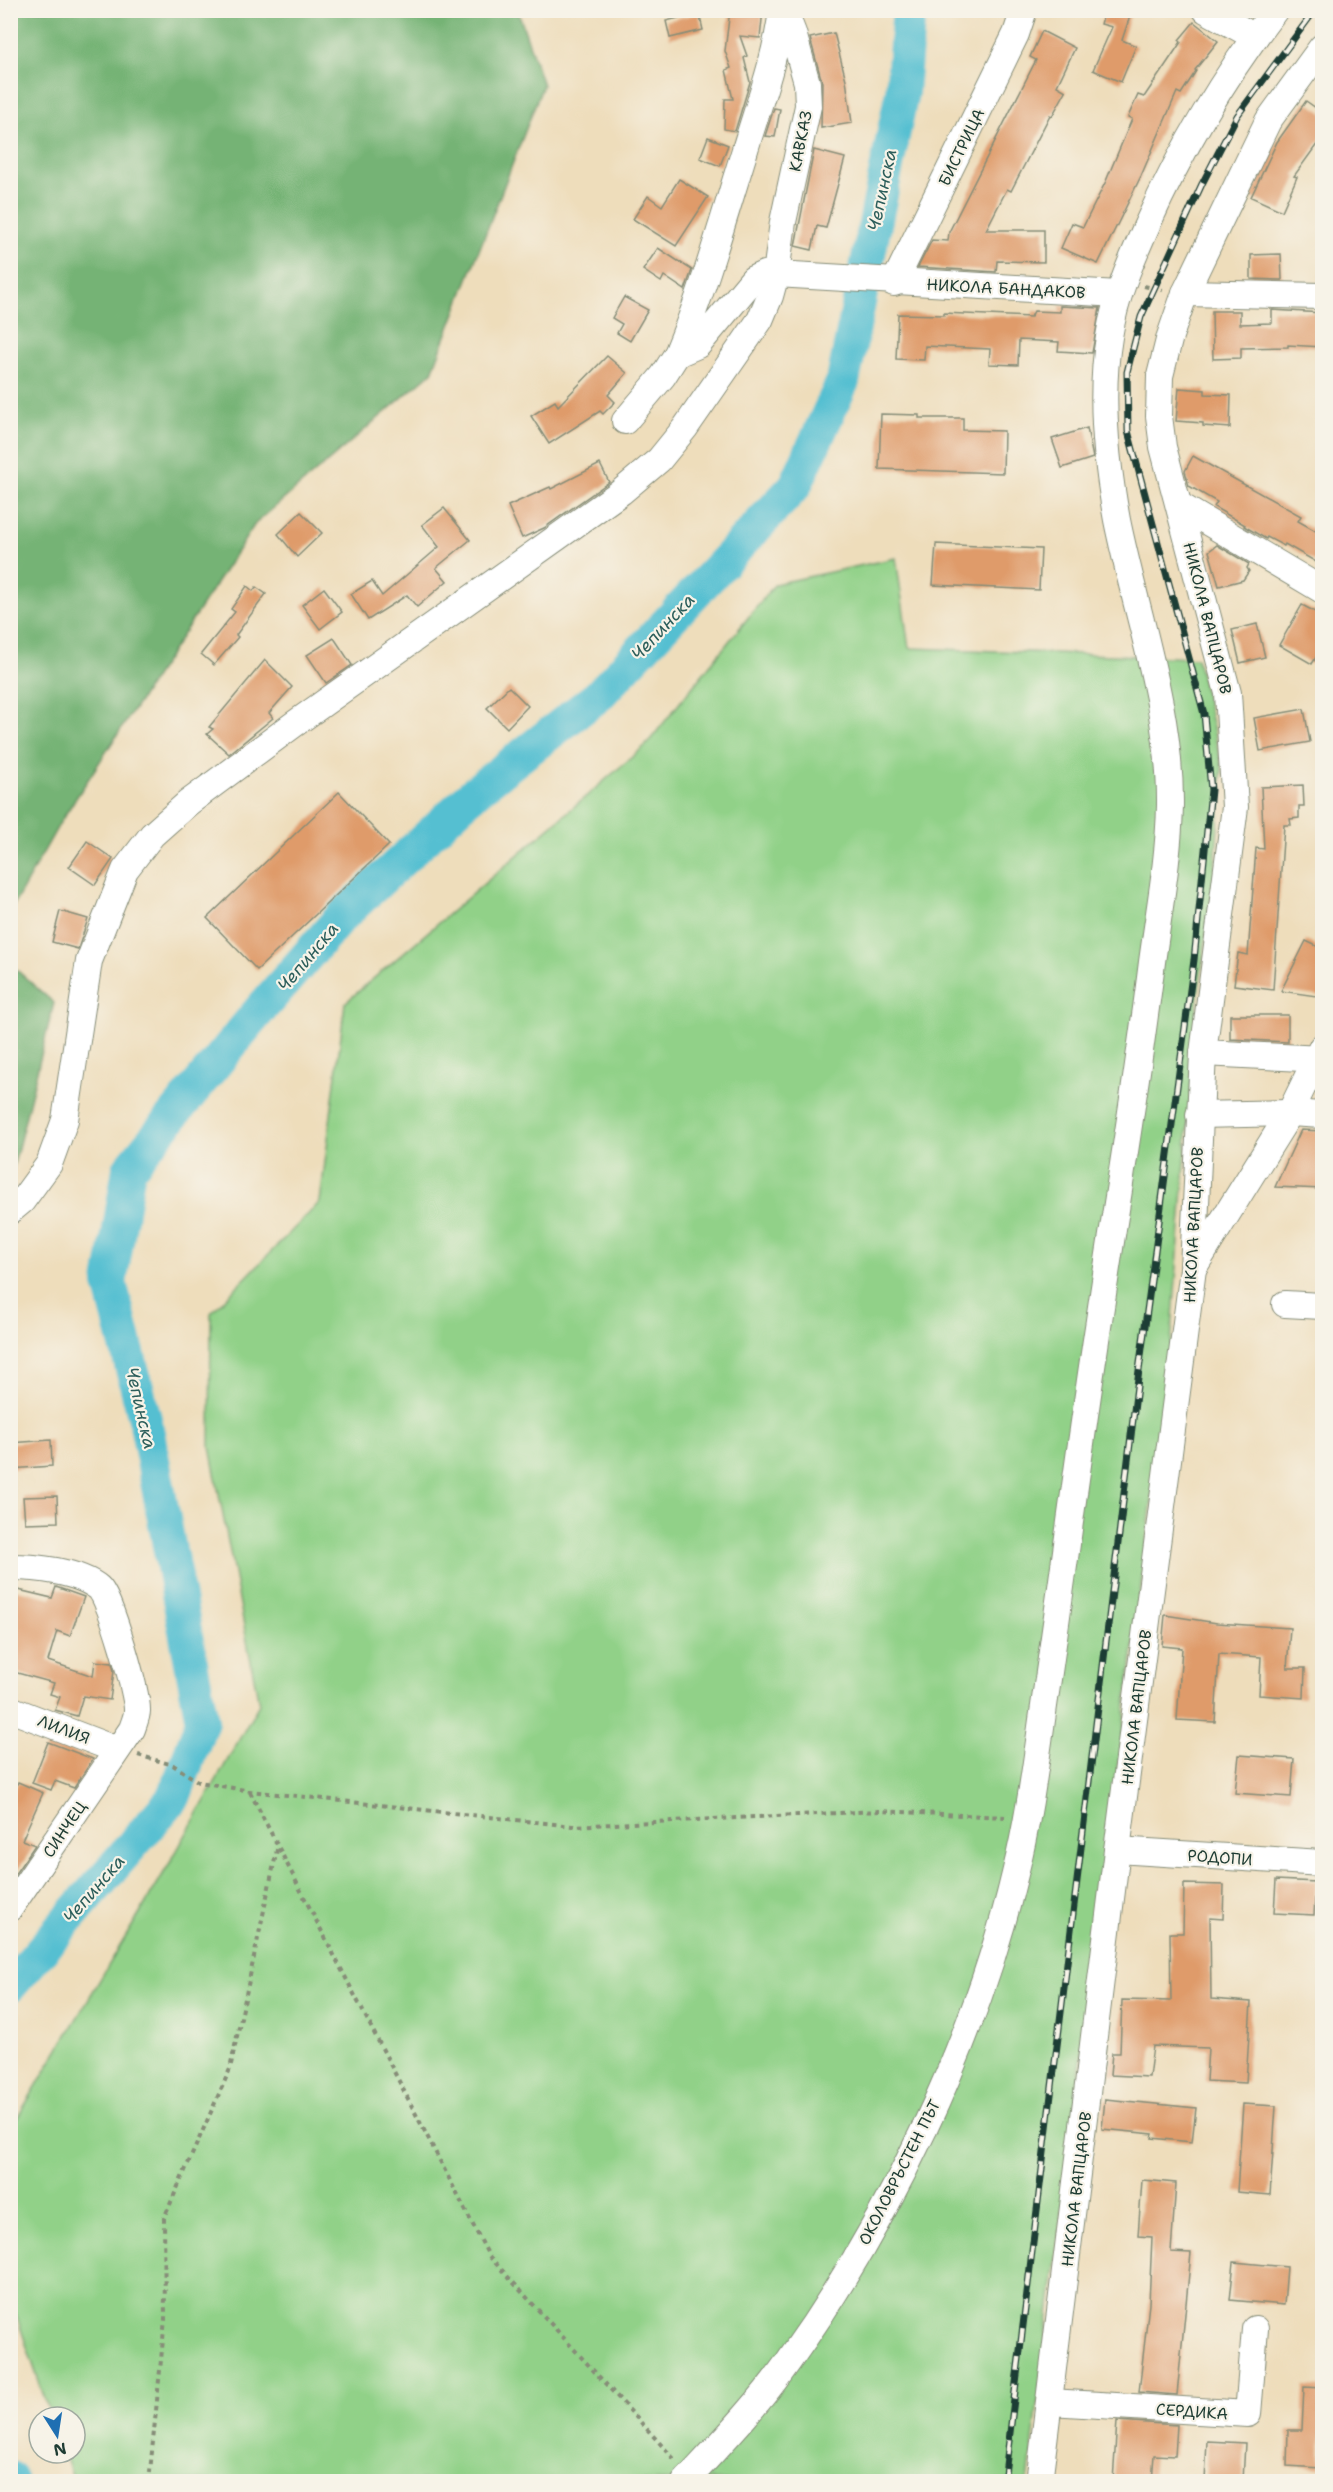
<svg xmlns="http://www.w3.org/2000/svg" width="1333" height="2492" viewBox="0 0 1333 2492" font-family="'Shantell Sans',sans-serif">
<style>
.green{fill:#91d188;stroke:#58875e;stroke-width:1.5}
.forest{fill:#74b374;stroke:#4a7854;stroke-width:1.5}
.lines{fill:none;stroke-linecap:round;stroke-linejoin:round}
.river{stroke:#55bfd1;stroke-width:34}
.building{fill:#df9b6a}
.minor-casing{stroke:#868d78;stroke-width:28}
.path{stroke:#868d78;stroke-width:4;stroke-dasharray:4.5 4.5;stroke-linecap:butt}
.minor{stroke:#fff;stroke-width:26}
.rail-casing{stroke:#1f3d34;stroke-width:7}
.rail{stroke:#f7f3e8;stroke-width:4.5;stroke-dasharray:14;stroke-linecap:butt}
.labels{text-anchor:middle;stroke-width:4.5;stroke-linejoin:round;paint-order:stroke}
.street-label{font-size:16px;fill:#1f3d34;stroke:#f7f3e8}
.water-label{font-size:18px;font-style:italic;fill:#2c5e5b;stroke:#f7f3e8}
</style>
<rect width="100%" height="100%" fill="#f7f3e8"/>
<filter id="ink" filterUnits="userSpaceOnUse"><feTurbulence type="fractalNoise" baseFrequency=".0167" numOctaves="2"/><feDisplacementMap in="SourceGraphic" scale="12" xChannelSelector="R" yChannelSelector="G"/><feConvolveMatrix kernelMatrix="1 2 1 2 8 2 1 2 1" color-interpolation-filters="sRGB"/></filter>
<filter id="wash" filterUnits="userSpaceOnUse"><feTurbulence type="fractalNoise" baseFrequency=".008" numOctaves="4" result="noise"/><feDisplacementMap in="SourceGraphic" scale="24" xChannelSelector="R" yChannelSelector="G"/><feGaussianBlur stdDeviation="1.35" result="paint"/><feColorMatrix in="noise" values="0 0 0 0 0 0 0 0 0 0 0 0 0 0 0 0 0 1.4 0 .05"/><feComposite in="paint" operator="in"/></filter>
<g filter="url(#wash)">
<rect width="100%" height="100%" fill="#edb"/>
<!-- green -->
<path class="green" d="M 896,558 L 909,648 L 1197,658 L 1222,767 L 1214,882 L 1198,995 L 1170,1356 L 1028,2481 L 74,2481 L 64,2453 L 75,2453 L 75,2417 L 51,2417 L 11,2300 L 10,2130 L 171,1861 L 259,1704 L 210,1447 L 211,1313 L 320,1202 L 345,1003 L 646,745 L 775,584 Z"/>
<!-- forest -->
<g class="forest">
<path d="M 11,10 L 518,11 L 543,85 L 432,372 L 255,524 L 61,821 L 11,910 Z"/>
<path d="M 11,965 L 54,1003 L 11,1176 Z"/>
</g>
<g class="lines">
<!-- river -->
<g class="river">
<path d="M 10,1986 L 174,1797 L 202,1721 L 146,1423 L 110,1283 L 129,1169 L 258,1012 L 341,917 L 476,791 L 598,696 L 795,486 L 843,381 L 902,92 L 909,10"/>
<path d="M 10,2478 L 12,2482"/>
</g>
</g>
<g id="blocks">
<!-- building -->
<g class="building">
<path d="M 730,10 L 763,10 L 760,38 L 740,36 L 747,56 L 744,58 L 750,82 L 735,131 L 724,129 L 725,99 L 733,99 L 726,70 L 731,68 L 725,51 Z"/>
<path d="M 1105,10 L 1132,10 L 1122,40 L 1136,46 L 1121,82 L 1093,70 L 1112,27 L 1101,24 Z"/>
<path d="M 699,13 L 703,30 L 670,38 L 666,21 Z"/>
<path d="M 1194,22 L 1218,41 L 1195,70 L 1196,71 L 1181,94 L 1177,92 L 1141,176 L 1098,264 L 1061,248 L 1072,223 L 1083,227 L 1106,181 L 1132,119 L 1128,117 L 1138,95 L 1144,97 L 1181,42 L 1179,40 Z"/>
<path d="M 1042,31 L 1075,48 L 1057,86 L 1066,91 L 1052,116 L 1050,115 L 1011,191 L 1007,189 L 986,230 L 1044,230 L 1044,262 L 997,261 L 996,272 L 918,267 L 932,240 L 948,241 L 949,232 L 1036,60 L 1030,57 Z"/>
<path d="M 834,33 L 846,80 L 852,123 L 821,128 L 822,82 L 810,38 Z"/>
<path d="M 1306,101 L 1323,113 L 1323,136 L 1294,176 L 1297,177 L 1282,211 L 1251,197 L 1277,142 Z"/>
<path d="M 774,108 L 780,109 L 775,137 L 765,136 Z"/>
<path d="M 708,137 L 728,145 L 720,166 L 700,158 Z"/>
<path d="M 814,150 L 845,158 L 826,228 L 817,226 L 812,250 L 795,246 Z"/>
<path d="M 679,179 L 708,197 L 676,246 L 633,219 L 648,196 L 662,206 Z"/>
<path d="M 658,248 L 692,270 L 685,290 L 664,276 L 661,282 L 643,270 Z"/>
<path d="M 1281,254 L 1282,280 L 1251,279 L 1251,255 Z"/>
<path d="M 624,297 L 648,310 L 630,341 L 617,333 L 622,324 L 612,318 Z"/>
<path d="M 1060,306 L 1100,308 L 1092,353 L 1058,351 L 1059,342 L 1019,340 L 1018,365 L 989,364 L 990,349 L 925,346 L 924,360 L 896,359 L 898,314 L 944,315 L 944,313 L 1031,317 L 1034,311 L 1060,312 Z"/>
<path d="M 1272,310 L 1323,313 L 1323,347 L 1288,345 L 1288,347 L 1241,348 L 1241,358 L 1213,359 L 1212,311 L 1240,311 L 1240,324 L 1272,323 Z"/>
<path d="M 607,356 L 627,373 L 608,395 L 615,402 L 603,414 L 600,411 L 549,444 L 531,416 L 555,401 L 558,406 Z"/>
<path d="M 1179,388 L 1205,390 L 1205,394 L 1231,395 L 1230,428 L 1203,426 L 1203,423 L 1176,421 Z"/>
<path d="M 881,414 L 919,415 L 919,418 L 963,418 L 963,430 L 1004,431 L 1003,473 L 879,469 Z"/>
<path d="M 1087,428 L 1093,458 L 1062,468 L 1052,439 Z"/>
<path d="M 1193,456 L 1301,516 L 1298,521 L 1323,535 L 1323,566 L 1285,544 L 1284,546 L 1267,537 L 1266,539 L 1244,526 L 1245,525 L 1214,507 L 1217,502 L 1189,486 L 1185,471 Z"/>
<path d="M 600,464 L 609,482 L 544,528 L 522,538 L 508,506 L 550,487 L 551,489 Z"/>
<path d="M 444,508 L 470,540 L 436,568 L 447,581 L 417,607 L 407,595 L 368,620 L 351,594 L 372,581 L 382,596 L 439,547 L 422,525 Z"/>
<path d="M 301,512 L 322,533 L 297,557 L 278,534 Z"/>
<path d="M 936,544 L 1041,549 L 1039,590 L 933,585 Z"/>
<path d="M 1217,545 L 1249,564 L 1247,568 L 1249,571 L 1243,580 L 1219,586 L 1209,551 Z"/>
<path d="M 247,586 L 253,591 L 256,587 L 266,594 L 236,635 L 238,637 L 214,665 L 201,654 L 235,612 L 231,609 Z"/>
<path d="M 324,588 L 342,612 L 320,629 L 302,605 Z"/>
<path d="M 1302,605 L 1323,616 L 1323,646 L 1312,664 L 1279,645 Z"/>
<path d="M 1257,624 L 1265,657 L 1240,663 L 1232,630 Z"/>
<path d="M 334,638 L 352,665 L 326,683 L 307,655 Z"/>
<path d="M 265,660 L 292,687 L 269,713 L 273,718 L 229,754 L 207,734 L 213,729 L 209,727 Z"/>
<path d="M 509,687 L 528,706 L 507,728 L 487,708 Z"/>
<path d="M 1304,709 L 1310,742 L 1260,751 L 1254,718 Z"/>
<path d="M 1303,785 L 1304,806 L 1299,806 L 1299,818 L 1290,819 L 1291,825 L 1284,825 L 1273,990 L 1234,985 L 1238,953 L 1248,955 L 1256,848 L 1264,849 L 1261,787 Z"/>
<path d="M 339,792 L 389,845 L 257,970 L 207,918 Z"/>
<path d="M 87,841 L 113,859 L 95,885 L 69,867 Z"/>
<path d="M 60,911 L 88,919 L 78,949 L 52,942 Z"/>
<path d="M 1306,941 L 1323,949 L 1323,997 L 1281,991 Z"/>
<path d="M 1230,1015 L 1288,1015 L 1288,1042 L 1230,1039 Z"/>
<path d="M 1301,1130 L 1323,1131 L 1323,1189 L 1275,1187 Z"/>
<path d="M 51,1440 L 52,1466 L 10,1469 L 10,1443 Z"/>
<path d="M 57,1496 L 58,1522 L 25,1523 L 23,1497 Z"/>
<path d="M 56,1587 L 84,1597 L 70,1636 L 57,1631 L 48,1661 L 93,1676 L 95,1661 L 112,1663 L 114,1671 L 110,1700 L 83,1696 L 77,1716 L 55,1710 L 60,1697 L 50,1694 L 54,1683 L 10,1671 L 10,1588 L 52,1598 Z"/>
<path d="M 1165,1615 L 1217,1623 L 1290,1628 L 1287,1668 L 1305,1668 L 1304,1698 L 1259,1695 L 1261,1657 L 1219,1654 L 1215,1722 L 1177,1720 L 1182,1648 L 1162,1646 Z"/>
<path d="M 48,1742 L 93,1759 L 74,1788 L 55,1781 L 51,1790 L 32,1783 Z"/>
<path d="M 1239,1755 L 1294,1759 L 1291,1797 L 1235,1793 Z"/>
<path d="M 18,1782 L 43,1793 L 22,1840 L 35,1845 L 10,1881 L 10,1798 Z"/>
<path d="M 1276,1880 L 1316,1882 L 1314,1915 L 1274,1913 Z"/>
<path d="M 1184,1884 L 1224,1885 L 1223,1919 L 1210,1918 L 1211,1999 L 1251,2002 L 1246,2083 L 1206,2081 L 1208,2048 L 1153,2046 L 1149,2077 L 1110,2075 L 1112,2053 L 1120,2053 L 1122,2000 L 1171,2001 L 1170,1933 L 1183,1933 Z"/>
<path d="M 1105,2099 L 1196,2108 L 1192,2142 L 1152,2138 L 1153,2134 L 1102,2129 Z"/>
<path d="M 1243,2104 L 1276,2106 L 1270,2195 L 1237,2192 Z"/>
<path d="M 1142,2180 L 1176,2183 L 1171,2252 L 1191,2253 L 1177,2395 L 1139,2392 L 1149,2304 L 1152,2237 L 1138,2236 Z"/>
<path d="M 1234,2262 L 1287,2267 L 1284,2305 L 1230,2300 Z"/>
<path d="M 1304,2387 L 1323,2388 L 1321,2468 L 1287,2466 L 1288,2430 L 1302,2430 Z"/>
<path d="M 1117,2421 L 1177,2425 L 1175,2456 L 1154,2455 L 1152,2481 L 1113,2481 Z"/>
<path d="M 1207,2441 L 1245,2443 L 1243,2481 L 1205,2481 Z"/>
</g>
</g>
</g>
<g filter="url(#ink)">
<use href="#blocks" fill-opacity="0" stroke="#868d78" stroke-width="1.5"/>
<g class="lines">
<!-- minor casing -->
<g class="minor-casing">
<g id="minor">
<path d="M 782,10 C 776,59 758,106 744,153 C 723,220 704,289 677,354 L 698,345 L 753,279 L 764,274 L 776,274 L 783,222 L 808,106 L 807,83 L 793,33 L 784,10"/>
<path d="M 1206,10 L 1255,37"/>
<path d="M 894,283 L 1016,34 L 1024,10"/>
<path d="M 1185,293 L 1322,296"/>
<path d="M 625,421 L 663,376 L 677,354"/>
<path d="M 1179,505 L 1322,590"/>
<path d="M 1203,1053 L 1322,1059"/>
<path d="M 1199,1115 L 1290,1113 L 1322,1115"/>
<path d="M 10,1211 L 22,1201 L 49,1164 L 65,1120 L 89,961 L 125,870 L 152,835 L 188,803 L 293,725 L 621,492 L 659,460 L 685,428 L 760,320 L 770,296 L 776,274 L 1118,294"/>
<path d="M 1194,1267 L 1290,1113 L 1322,1047"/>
<path d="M 1285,1304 L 1322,1306"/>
<path d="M 10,1567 C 36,1567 78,1571 99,1588 C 110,1597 138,1695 137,1711 C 137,1716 134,1723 132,1729 L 10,1908"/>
<path d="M 10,1709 L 117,1750"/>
<path d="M 1117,1850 L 1322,1863"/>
<path d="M 1050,2402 L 1248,2414 L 1255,2329"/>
<path d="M 685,2482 C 721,2443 758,2405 788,2362 C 889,2221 975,2043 1015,1874 C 1031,1811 1038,1744 1048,1679 C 1065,1562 1080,1444 1098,1327 C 1116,1205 1137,1084 1152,962 C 1159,910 1169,857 1170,805 C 1171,708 1136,614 1117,520 C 1106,461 1099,396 1109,337 C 1115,297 1131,261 1147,225 C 1182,147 1223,78 1275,10"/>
<path d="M 1039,2482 L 1117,1850 L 1193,1269 L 1203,1053 L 1235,807 L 1228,693 L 1163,447 L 1159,416 L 1160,376 L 1170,336 L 1185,293 L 1268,121 L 1322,47"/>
</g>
</g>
<!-- path -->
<g class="path">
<path d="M 1144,286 L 1163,290"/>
<path d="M 138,1755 L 173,1765 L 199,1782 L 250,1791 L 572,1826 L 879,1811 L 1005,1817"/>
<path d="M 250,1792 L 489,2256 L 676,2461"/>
<path d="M 149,2482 L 165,2319 L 164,2218 L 230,2069 L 278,1845"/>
</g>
<!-- minor -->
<use href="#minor" class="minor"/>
<!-- rail casing -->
<g class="rail-casing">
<path id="rail" d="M 1004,2482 L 1138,1378 L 1194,960 L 1211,790 L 1204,714 L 1128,431 L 1127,372 L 1141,317 L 1202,184 L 1237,116 L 1315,10"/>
</g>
<!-- rail -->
<use href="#rail" class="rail"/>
</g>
</g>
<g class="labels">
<!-- street labels -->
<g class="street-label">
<text transform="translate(800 141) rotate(-79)" y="6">КАВКАЗ</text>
<text transform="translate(961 147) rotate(-64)" y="6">БИСТРИЦА</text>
<text transform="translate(1006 288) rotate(3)" y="6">НИКОЛА БАНДАКОВ</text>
<text transform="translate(1208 618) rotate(76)" y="6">НИКОЛА ВАПЦАРОВ</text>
<text transform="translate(1193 1225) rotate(-87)" y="6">НИКОЛА ВАПЦАРОВ</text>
<text transform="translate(1136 1707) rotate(-83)" y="6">НИКОЛА ВАПЦАРОВ</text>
<text transform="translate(64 1729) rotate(21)" y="6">ЛИЛИЯ</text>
<text transform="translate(64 1829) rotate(-56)" y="6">СИНЧЕЦ</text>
<text transform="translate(1220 1857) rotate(4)" y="6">РОДОПИ</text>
<text transform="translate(899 2172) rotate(-63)" y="6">ОКОЛОВРЪСТЕН ПЪТ</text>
<text transform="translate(1076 2189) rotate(-83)" y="6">НИКОЛА ВАПЦАРОВ</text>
<text transform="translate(1192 2411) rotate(4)" y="6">СЕРДИКА</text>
</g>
<!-- water labels -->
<g class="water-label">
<text transform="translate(882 190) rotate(-78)" y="6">Чепинска</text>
<text transform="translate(663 627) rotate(-47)" y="6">Чепинска</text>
<text transform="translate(308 957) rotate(-50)" y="6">Чепинска</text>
<text transform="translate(141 1408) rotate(77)" y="6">Чепинска</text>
<text transform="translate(94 1889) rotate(-49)" y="6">Чепинска</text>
</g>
</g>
<!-- margin -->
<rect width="1333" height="2492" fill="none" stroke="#f7f3e8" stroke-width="36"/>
<!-- north arrow -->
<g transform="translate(57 2435) rotate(168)"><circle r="28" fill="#f7f3e8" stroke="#a1aaa0" stroke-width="1.5"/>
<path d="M0-4.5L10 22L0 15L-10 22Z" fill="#1f6fb2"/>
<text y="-9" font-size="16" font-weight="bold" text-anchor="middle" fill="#1f3d34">N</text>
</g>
</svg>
